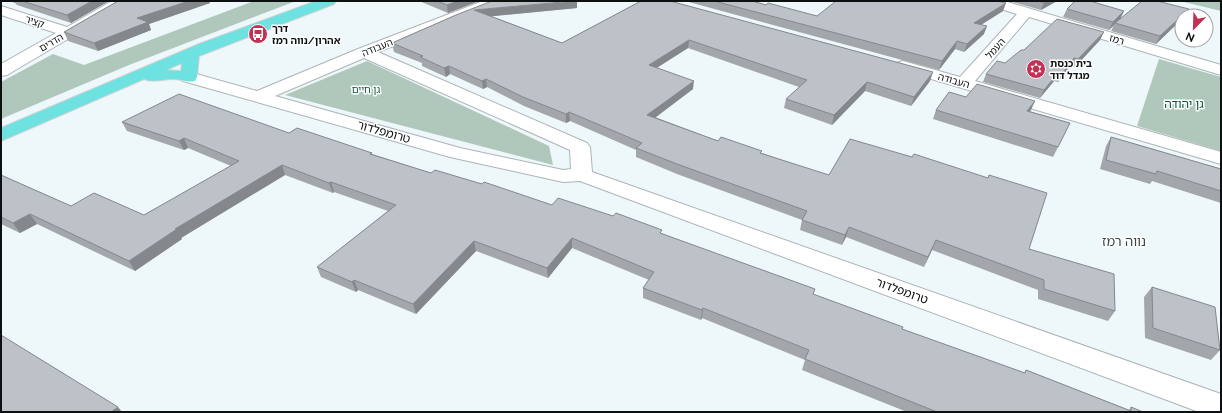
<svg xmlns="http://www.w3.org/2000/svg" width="1222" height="413" viewBox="0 0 1222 413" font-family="Raleway,'Noto Sans Hebrew',sans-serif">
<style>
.green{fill:#afc8bb}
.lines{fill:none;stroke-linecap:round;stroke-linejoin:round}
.minor-casing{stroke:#acb4b7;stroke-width:2}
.primary-casing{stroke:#d3d4d4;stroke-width:2}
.minor{fill:#fff;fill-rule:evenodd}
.primary{fill:#6de2e0;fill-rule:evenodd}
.wall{fill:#a3a7ac}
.shaded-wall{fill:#84888c}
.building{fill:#bdc2c8;stroke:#84888c}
.labels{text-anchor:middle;stroke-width:3;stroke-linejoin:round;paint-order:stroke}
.far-street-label{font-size:10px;fill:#0d1011;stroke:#fff}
.far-poi-label{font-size:10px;font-weight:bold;fill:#0d1011;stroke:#fff;text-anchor:start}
.far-park-label{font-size:10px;fill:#0a563c;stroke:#fff}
.park-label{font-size:12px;fill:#0a563c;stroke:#fff}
.street-label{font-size:12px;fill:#0d1011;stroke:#fff}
.neighbourhood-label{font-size:13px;fill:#3c4345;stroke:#fff}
</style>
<rect width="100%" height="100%" fill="#eef7fa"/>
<!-- green -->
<g class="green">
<path d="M 254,1 L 296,1 L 129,65 L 1,119 L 1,82 L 53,54 L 84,65 Z"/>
<path d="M 1180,1 L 1221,1 L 1221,11 Z"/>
<path d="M 1159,59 L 1221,77 L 1221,151 L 1137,126 Z"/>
<path d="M 367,61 L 549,146 L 553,165 L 285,95 Z"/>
</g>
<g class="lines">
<!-- minor casing -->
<g class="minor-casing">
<g id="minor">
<path d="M 112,1 L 129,1 L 127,4 L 7,75 L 1,76 L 1,64 L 56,33 L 1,15 L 1,6 L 67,27 Z"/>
<path d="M 483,1 L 503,1 L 501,4 L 378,52 L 587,143 L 590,147 L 592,172 L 1221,394 L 1221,412 L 1199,412 L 580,181 L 563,182 L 450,157 L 183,81 L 181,77 L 183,73 L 189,72 L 257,91 L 358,49 ZM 364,58 L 570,150 L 571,169 L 563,170 L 460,148 L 275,96 Z"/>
<path d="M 982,1 L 1004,1 L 1221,65 L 1221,75 L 1029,17 L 975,81 L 1221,152 L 1221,164 L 897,69 L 895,66 L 897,63 L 903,61 L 960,77 L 1017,14 L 984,4 Z"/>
</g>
</g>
<!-- primary casing -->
<g class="primary-casing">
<path id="primary" d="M 316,1 L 336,1 L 334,4 L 199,56 L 197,77 L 195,81 C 187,83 181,79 173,79 C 163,79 153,83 144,79 L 1,141 L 1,128 L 199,44 ZM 182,63 L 181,71 L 166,70 Z"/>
</g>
<!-- minor -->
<use href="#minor" class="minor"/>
<!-- primary -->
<use href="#primary" class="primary"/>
</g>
<!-- wall -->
<g class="wall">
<path d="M 9,1 L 109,1 L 71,23 L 17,5 L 15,3 Z"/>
<path d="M 118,1 L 209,1 L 210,3 L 149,24 L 151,30 L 98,51 L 68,41 L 64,32 Z"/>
<path d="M 419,1 L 479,1 L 448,13 Z"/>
<path d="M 577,1 L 577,8 L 491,16 L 562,43 L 641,1 L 930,81 L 911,106 L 865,91 L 832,125 L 784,108 L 786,99 L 799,87 L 688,48 L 657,68 L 693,89 L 655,117 L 718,141 L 762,153 L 1029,249 L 1115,311 L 1108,321 L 1038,299 L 1038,290 L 932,250 L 924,267 L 846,237 L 842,245 L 800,230 L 802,220 L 677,174 L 636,157 L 636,150 L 570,121 L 566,123 L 524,106 L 487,87 L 483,89 L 450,74 L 446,77 L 422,66 L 422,63 L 394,52 L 392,43 L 456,15 Z"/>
<path d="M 685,1 L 752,1 L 766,5 L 817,16 L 1003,11 L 981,25 L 984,34 L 964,52 L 955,49 L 939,70 Z"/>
<path d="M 1009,1 L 1057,1 L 1041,10 Z"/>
<path d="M 1067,9 L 1124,11 L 1120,19 L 1189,9 L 1185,16 L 1182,16 L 1182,19 L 1156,44 L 1111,31 L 1114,25 L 1109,30 L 1063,17 Z"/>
<path d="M 1100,40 L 1075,67 L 1070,66 L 1058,82 L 1054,81 L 1040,98 L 983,82 L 986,74 L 1005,63 L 1024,50 Z"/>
<path d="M 966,97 L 1035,101 L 1029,111 L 1070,123 L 1053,157 L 933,119 L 936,110 Z"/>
<path d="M 122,122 L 289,133 L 372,153 L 372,154 L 431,173 L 552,205 L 661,233 L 814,295 L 902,329 L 1024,373 L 1026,370 L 1129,410 L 1131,407 L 1143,412 L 907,412 L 802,370 L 805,360 L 702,318 L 701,320 L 643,298 L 643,288 L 649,280 L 572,248 L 548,278 L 476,251 L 416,314 L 358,290 L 356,292 L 321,277 L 317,267 L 388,211 L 334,192 L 333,193 L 285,175 L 181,238 L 182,239 L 135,271 L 37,224 L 20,233 L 1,224 L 1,175 L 71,206 L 144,215 L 231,166 L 188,148 L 184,150 L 127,131 Z"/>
<path d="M 1111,137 L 1221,169 L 1221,203 L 1152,181 L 1150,184 L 1100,169 L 1106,146 Z"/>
<path d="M 1152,287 L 1220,350 L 1211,360 L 1145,338 L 1144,297 Z"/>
</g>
<!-- shaded-wall -->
<g class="shaded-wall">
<path d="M 92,1 L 109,1 L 71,23 L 67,15 Z"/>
<path d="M 189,1 L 209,1 L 210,3 L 149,24 L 151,30 L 98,51 L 94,43 L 137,18 Z"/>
<path d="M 458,1 L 479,1 L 448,13 L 447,5 Z"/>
<path d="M 577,1 L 577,8 L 475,18 L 474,10 Z"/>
<path d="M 1047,1 L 1057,1 L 1041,10 L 1044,3 Z"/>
<path d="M 1006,3 L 1003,11 L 971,31 L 974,23 Z"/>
<path d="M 1189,9 L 1185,16 L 1182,16 L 1182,19 L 1156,44 L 1160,36 Z"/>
<path d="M 1124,11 L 1120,19 L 1115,23 L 1114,25 L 1109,30 L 1113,22 Z"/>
<path d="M 987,26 L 984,34 L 964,52 L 967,44 Z"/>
<path d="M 1104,32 L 1100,40 L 1075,67 L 1078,59 Z"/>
<path d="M 689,40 L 688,48 L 648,73 L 649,65 Z"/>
<path d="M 957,41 L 955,49 L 939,70 L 942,61 Z"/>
<path d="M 1074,58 L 1070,66 L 1058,82 L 1062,74 Z"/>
<path d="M 449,66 L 450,74 L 446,77 L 444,68 Z"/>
<path d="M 933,72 L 930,81 L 911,106 L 914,97 Z"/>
<path d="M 1058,73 L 1054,81 L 1040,98 L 1044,90 Z"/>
<path d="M 486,79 L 487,87 L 483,89 L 482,81 Z"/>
<path d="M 694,81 L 693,89 L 647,124 L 647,115 Z"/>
<path d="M 867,82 L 865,91 L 832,125 L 834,115 Z"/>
<path d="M 1035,101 L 1031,110 L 1023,120 L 1027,111 Z"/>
<path d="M 569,112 L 570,121 L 566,123 L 566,114 Z"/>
<path d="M 184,138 L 188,148 L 184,150 L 179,141 Z"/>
<path d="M 282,165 L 285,175 L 181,238 L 182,239 L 135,271 L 129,261 L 175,229 Z"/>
<path d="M 331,182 L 334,192 L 333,193 L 329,183 Z"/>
<path d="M 30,214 L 37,224 L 20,233 L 13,223 Z"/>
<path d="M 849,227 L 846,237 L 842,245 L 845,235 Z"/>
<path d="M 572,238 L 572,248 L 548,278 L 547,268 Z"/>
<path d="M 936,240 L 932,250 L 924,267 L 928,257 Z"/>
<path d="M 474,241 L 476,251 L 416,314 L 413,304 Z"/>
<path d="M 354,280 L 358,290 L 356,292 L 352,282 Z"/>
<path d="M 703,308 L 702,318 L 701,320 L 702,310 Z"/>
<path d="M 118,407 L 122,412 L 111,412 Z"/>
</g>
<!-- building -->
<g class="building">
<path d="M 22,1 L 92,1 L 67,15 Z"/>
<path d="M 118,1 L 189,1 L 137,18 L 148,22 L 94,43 L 64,32 Z"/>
<path d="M 437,1 L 458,1 L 447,5 Z"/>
<path d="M 492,1 L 574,1 L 474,10 L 562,43 L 641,1 L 670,1 L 933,72 L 914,97 L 867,82 L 834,115 L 786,99 L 807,80 L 689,40 L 649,65 L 694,81 L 647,115 L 718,141 L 721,137 L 762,151 L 760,153 L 829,175 L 850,139 L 912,157 L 914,154 L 988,178 L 989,175 L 1047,193 L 1029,249 L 1114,274 L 1115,311 L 1044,289 L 1044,280 L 936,240 L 928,257 L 849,227 L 845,235 L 802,220 L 807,211 L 677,164 L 636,148 L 642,143 L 569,112 L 566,114 L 523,97 L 486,79 L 482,81 L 449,66 L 444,68 L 420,57 L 423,56 L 392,43 L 456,15 Z"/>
<path d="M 714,1 L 752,1 L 766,5 L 768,3 L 817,16 L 836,1 L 997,1 L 1006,3 L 974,23 L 987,26 L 967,44 L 957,41 L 942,61 Z"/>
<path d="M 1039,1 L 1047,1 L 1044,3 Z"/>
<path d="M 1075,1 L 1090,1 L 1124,11 L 1113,22 L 1067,9 Z"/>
<path d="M 1142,1 L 1157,1 L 1189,9 L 1160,36 L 1115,23 Z"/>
<path d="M 1057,19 L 1104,32 L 1078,59 L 1074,58 L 1062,74 L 1058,73 L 1044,90 L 986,74 L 997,61 L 1005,63 L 1021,50 L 1024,50 Z"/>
<path d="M 977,84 L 1035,101 L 1027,111 L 1070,123 L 1058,147 L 936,110 L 949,92 L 966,97 Z"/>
<path d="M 179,94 L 289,133 L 297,128 L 372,153 L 370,154 L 431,173 L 435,170 L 482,184 L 484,182 L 552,205 L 558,198 L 613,216 L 616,213 L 662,230 L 660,233 L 815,289 L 813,294 L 903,327 L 902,329 L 1025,373 L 1026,370 L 1131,411 L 1131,407 L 1143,412 L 937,412 L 805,359 L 809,350 L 703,308 L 702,310 L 643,288 L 654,272 L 572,238 L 547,268 L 474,241 L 413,304 L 354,280 L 352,282 L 317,267 L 396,205 L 331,182 L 329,183 L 282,165 L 175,229 L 177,229 L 129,261 L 30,214 L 13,223 L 1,217 L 1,175 L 71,206 L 94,193 L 144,215 L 239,161 L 184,138 L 179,141 L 122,122 Z"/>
<path d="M 1111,137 L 1221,169 L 1221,191 L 1157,171 L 1156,174 L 1106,160 Z"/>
<path d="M 1152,287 L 1215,307 L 1220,350 L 1153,328 Z"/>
<path d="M 1,335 L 118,407 L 111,412 L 1,412 Z"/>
</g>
<!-- icons -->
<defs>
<g id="bus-disc" transform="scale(1)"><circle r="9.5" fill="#c13153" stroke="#fff"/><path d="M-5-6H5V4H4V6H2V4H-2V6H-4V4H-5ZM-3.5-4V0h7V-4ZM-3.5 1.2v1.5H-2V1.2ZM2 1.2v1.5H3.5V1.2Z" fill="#fff"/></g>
<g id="synagogue-disc" transform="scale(1)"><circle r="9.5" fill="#c13153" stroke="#fff"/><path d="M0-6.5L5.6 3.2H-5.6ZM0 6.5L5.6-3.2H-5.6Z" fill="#fff"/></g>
</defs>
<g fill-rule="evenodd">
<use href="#bus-disc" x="258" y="34"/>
<use href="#synagogue-disc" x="1036" y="69"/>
</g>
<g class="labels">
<!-- far-street labels -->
<g class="far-street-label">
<text transform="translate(35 21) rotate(18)" y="4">קציר</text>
<text transform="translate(1117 39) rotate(16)" y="4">רמז</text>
<text transform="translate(51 42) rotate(-30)" y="4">הדרים</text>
<text transform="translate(377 47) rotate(-22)" y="4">העבודה</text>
<text transform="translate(995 48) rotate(-48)" y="4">העמל</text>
<text transform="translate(954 80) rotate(16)" y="4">העבודה</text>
</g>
<!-- far-poi labels -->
<g class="far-poi-label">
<text x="272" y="32">דרך<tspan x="272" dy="12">אהרון/נווה רמז</tspan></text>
<text x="1050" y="67">בית כנסת<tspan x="1050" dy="12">מגדל דוד</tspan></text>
</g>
<!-- far-park labels -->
<g class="far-park-label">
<text x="366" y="93">גן חיים</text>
</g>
<!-- park labels -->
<g class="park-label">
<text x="1184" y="108">גן יהודה</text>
</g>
<!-- street labels -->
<g class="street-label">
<text transform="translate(384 132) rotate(16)" y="4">טרומפלדור</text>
<text transform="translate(902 291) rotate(20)" y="4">טרומפלדור</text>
</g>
<!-- neighbourhood labels -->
<g class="neighbourhood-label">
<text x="1124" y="246">נווה רמז</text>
</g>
</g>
<!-- border -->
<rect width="1222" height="413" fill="none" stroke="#0d1011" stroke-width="4"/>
<!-- north arrow -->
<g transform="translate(1194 28) rotate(203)"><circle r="19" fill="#ffffff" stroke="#9e9fa0"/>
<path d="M0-3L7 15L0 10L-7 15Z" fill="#c13153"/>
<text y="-6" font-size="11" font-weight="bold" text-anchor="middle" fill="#0d1011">N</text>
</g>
</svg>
